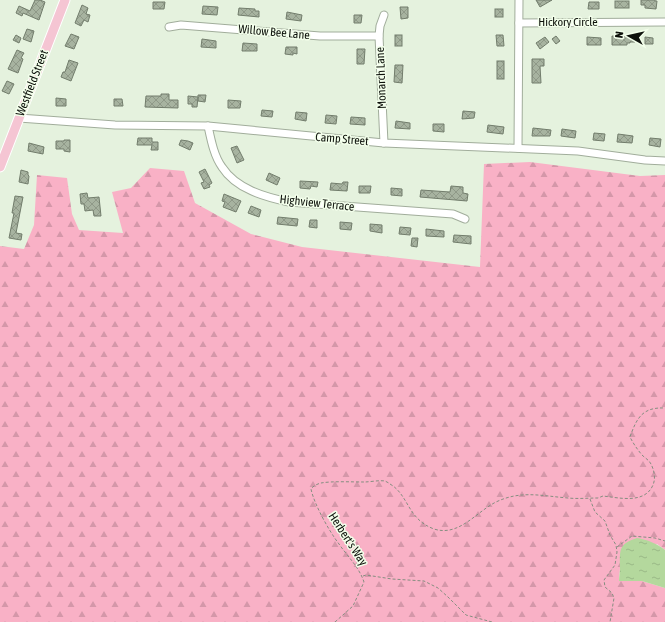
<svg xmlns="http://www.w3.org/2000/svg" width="665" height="622" viewBox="0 0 665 622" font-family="'Asap Condensed',sans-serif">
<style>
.forest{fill:url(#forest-firs)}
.water{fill:url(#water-ripples)}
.building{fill:url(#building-cross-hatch);stroke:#727d6c}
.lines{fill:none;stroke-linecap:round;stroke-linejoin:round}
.minor-casing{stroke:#a1ad9b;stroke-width:9}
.major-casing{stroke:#fff;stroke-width:11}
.path{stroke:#858e80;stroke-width:1;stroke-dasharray:3 2;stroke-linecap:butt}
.minor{stroke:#fff;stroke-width:7}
.major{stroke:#f5c5d3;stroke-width:9}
.labels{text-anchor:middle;stroke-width:3;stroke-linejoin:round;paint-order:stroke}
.street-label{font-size:12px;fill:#0d110b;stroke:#f3ffeb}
</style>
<defs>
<pattern id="forest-firs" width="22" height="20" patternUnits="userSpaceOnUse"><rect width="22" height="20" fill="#f9b1c6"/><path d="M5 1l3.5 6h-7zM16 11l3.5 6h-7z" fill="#d497a9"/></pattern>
<pattern id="water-ripples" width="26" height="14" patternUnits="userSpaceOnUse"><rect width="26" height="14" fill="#b4d89d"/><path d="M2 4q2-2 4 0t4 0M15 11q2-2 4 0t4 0" fill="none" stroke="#9ab886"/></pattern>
<pattern id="building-cross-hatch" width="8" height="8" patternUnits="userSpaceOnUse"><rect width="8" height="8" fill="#a7b3a0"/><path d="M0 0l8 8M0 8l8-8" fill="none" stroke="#8f9988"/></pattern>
</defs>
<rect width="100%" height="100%" fill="#e5f2de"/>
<!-- forest -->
<path class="forest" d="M 530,162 L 640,176 L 665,175 L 665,550 L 657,544 L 620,568 L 619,581 L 642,581 L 665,588 L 665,622 L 0,622 L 0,246 L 24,249 L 34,225 L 37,175 L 67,178 L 72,214 L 79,230 L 123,233 L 112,192 L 131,188 L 150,168 L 184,171 L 195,203 L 251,234 L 302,247 L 480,267 L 484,164 Z"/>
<!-- water -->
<path class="water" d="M 637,538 C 648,540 656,543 665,550 L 665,588 L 642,581 L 619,581 C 619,577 620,573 620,568 C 620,550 618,544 637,538 Z"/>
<!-- building -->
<g class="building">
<path d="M 35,0 L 40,0 L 45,2 L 39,20 L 23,13 L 22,16 L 16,13 L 19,6 L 30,11 Z"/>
<path d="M 536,0 L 552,0 L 540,7 Z"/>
<path d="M 641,0 L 655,0 L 655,1 L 657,1 L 656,9 L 645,8 L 645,5 L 641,5 Z"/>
<rect x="615" y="1" width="14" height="7"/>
<path d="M 153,2 L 165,2 L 164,9 L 153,9 Z"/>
<path d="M 589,2 L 599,2 L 599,9 L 588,9 Z"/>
<path d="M 82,5 L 88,8 L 86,14 L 90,15 L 88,22 L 84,20 L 81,26 L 75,23 Z"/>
<path d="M 203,6 L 218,7 L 217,15 L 202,14 Z"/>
<path d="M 400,7 L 408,7 L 408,18 L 401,19 Z"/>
<path d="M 239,8 L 255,9 L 255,11 L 259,11 L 259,17 L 238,15 Z"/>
<rect x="495" y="9" width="8" height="8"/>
<path d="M 287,12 L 302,15 L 301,21 L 286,19 Z"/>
<path d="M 354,15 L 362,15 L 361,23 L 354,23 Z"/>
<path d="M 27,29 L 34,31 L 31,42 L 23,39 Z"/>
<path d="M 71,34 L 79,37 L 74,49 L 65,46 Z"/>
<path d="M 16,35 L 21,38 L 19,43 L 13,40 Z"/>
<rect x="395" y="35" width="7" height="11"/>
<path d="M 496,35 L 503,35 L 504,46 L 497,46 Z"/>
<path d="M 556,36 L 560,41 L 556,44 L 552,39 Z"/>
<path d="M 612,36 L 636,37 L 635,42 L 630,42 L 630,43 L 627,43 L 627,45 L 612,45 Z"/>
<path d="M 545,37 L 549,42 L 540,49 L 536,43 Z"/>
<path d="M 587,37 L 601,38 L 601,45 L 587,45 Z"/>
<path d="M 645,37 L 653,38 L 653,44 L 645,44 Z"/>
<path d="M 202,39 L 216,41 L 216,48 L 201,47 Z"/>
<path d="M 243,43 L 257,44 L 257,51 L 242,51 Z"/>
<path d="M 286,47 L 297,47 L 297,54 L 293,53 L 293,55 L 285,54 Z"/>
<path d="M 357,49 L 365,49 L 364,64 L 357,64 Z"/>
<path d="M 17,50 L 24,53 L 21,58 L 23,59 L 18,73 L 8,69 Z"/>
<path d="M 532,59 L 544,59 L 544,66 L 540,66 L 541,83 L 532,83 Z"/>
<path d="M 69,60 L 78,63 L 71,81 L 61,77 L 63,72 L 65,72 Z"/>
<rect x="497" y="61" width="7" height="18"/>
<path d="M 395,65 L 403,65 L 402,83 L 394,82 Z"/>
<path d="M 7,81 L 14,84 L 9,94 L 2,91 Z"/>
<path d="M 161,94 L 169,94 L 169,100 L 178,100 L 178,108 L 145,107 L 146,96 L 161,96 Z"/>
<path d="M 198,95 L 206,95 L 205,102 L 198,101 Z"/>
<path d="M 188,96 L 198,97 L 197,107 L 192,107 L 192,104 L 188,104 Z"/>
<path d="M 56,98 L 66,99 L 66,106 L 56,106 Z"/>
<path d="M 114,99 L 122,99 L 123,106 L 114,106 Z"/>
<path d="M 228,100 L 241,101 L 240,108 L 228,108 Z"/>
<path d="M 262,110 L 273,111 L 272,117 L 261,116 Z"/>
<path d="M 463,111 L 475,112 L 474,118 L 462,119 Z"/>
<path d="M 296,112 L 307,113 L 306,121 L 295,119 Z"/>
<path d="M 326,115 L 337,116 L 336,124 L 325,123 Z"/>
<path d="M 351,117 L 365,118 L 365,125 L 350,124 Z"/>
<path d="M 396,121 L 410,123 L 410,129 L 395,128 Z"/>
<path d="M 433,124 L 444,124 L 444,132 L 433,131 Z"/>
<path d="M 488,125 L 504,127 L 503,134 L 487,132 Z"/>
<path d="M 533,128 L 551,130 L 550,136 L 532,136 Z"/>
<path d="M 562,129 L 576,131 L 575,138 L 561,136 Z"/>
<path d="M 594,133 L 605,134 L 604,141 L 593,140 Z"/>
<path d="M 618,134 L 633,136 L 632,143 L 617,142 Z"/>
<path d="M 138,138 L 152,138 L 152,142 L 158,142 L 158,150 L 151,150 L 152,145 L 137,145 Z"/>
<path d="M 650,138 L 661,139 L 660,147 L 649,145 Z"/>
<path d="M 64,140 L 70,140 L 70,152 L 64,151 L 64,149 L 56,149 L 56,141 L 64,141 Z"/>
<path d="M 181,140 L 188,141 L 193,143 L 190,150 L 179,145 Z"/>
<path d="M 29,143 L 44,147 L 43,154 L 28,151 Z"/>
<path d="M 237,146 L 244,160 L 237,163 L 231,148 Z"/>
<path d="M 205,169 L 212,183 L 209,185 L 210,187 L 204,189 L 201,183 L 204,182 L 199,172 Z"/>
<path d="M 21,170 L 28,172 L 28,175 L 29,176 L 28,184 L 19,182 Z"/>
<path d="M 269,173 L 280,178 L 277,185 L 266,180 Z"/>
<path d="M 300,181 L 318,182 L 317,187 L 311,186 L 310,189 L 300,188 Z"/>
<path d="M 343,182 L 348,182 L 347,191 L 330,190 L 331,183 L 342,184 Z"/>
<path d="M 359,186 L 371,186 L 370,193 L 359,193 Z"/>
<path d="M 451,186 L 463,187 L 463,193 L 468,194 L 467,201 L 420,197 L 421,190 L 450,192 Z"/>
<path d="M 391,188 L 402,189 L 402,196 L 391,195 Z"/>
<path d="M 87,193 L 88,198 L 99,197 L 101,216 L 94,216 L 93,210 L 85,211 L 84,204 L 81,204 L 80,194 Z"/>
<path d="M 224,194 L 241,201 L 236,212 L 223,207 L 225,202 L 222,201 Z"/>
<path d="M 15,196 L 23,197 L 16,233 L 22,234 L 21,240 L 9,238 L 14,213 L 12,213 Z"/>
<path d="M 251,206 L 261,210 L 259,217 L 248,213 Z"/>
<path d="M 278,217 L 298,219 L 297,226 L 277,224 Z"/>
<path d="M 310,220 L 317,220 L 317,228 L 309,227 Z"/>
<path d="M 340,222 L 352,223 L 351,230 L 340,229 Z"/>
<path d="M 370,224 L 382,225 L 382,233 L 370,231 Z"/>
<path d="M 400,227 L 411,228 L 410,235 L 399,234 Z"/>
<path d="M 426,229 L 444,231 L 444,237 L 426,236 Z"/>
<path d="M 454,235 L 471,236 L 471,244 L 453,242 Z"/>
<path d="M 412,238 L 418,238 L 417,247 L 411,246 Z"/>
</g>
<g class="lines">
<!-- minor casing -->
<g class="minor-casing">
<g id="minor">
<path d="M 519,23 L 665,22"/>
<path d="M 169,27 L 181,25 L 320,36 L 379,36"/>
<path d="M 19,118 L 115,125 L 208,126 L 384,143 L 578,151 L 645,160 L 665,161"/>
<path d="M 208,126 C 211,140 214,156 222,167 C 236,189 265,197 289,202 L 453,214 L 465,219"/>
<path d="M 384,143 L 379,36 L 380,26 L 384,15"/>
<path d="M 518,148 L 519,0"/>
</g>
</g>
<!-- major casing -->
<g class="major-casing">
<path id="major" d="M 0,167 L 65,0"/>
</g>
<!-- path -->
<g class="path">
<path d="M 590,499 L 595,512 L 605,521 L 610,535 L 616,545 L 617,552 L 615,565 L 604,580 L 605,587 L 612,593 L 614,598 L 610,622"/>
<path d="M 617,547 L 632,536 L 655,538 L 665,541"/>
<path d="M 363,576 L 366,575 L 392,579 L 424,581 L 438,588 L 448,597 L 466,615 L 492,622"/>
<path d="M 335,622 L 353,606 L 364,582 C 359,567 348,557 339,544 C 329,531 314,504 311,489 C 313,486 317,484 321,483 C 332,481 352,482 364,482 C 370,482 379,480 385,481 C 387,482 389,483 390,484 C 409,495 407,519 434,529 C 459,537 476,512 496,502 C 521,490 542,496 568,498 C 578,499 588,498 598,498 L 603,496 C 620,498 645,504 653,485 C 656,478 654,470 651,464 C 649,460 645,458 642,455 C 637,449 633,443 630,437 C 637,417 643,407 665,408"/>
</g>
<!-- minor -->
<use href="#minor" class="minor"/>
<!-- major -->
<use href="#major" class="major"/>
</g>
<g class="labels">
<!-- street labels -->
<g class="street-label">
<text x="568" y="26">Hickory Circle</text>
<text transform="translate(274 32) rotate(5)" y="4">Willow Bee Lane</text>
<text transform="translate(381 78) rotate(-92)" y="4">Monarch Lane</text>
<text transform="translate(32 83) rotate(-69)" y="4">Westfield Street</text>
<text transform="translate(342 139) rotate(5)" y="4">Camp Street</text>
<text transform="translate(317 203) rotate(6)" y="4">Highview Terrace</text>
<text transform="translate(348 539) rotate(57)" y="4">Herbert's Way</text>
</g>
</g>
<!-- north arrow -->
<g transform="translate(629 36) rotate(278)" stroke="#f3ffeb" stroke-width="3" paint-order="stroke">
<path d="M0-3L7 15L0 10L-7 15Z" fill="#0d110b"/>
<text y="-6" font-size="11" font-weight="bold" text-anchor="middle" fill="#0d110b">N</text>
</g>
</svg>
